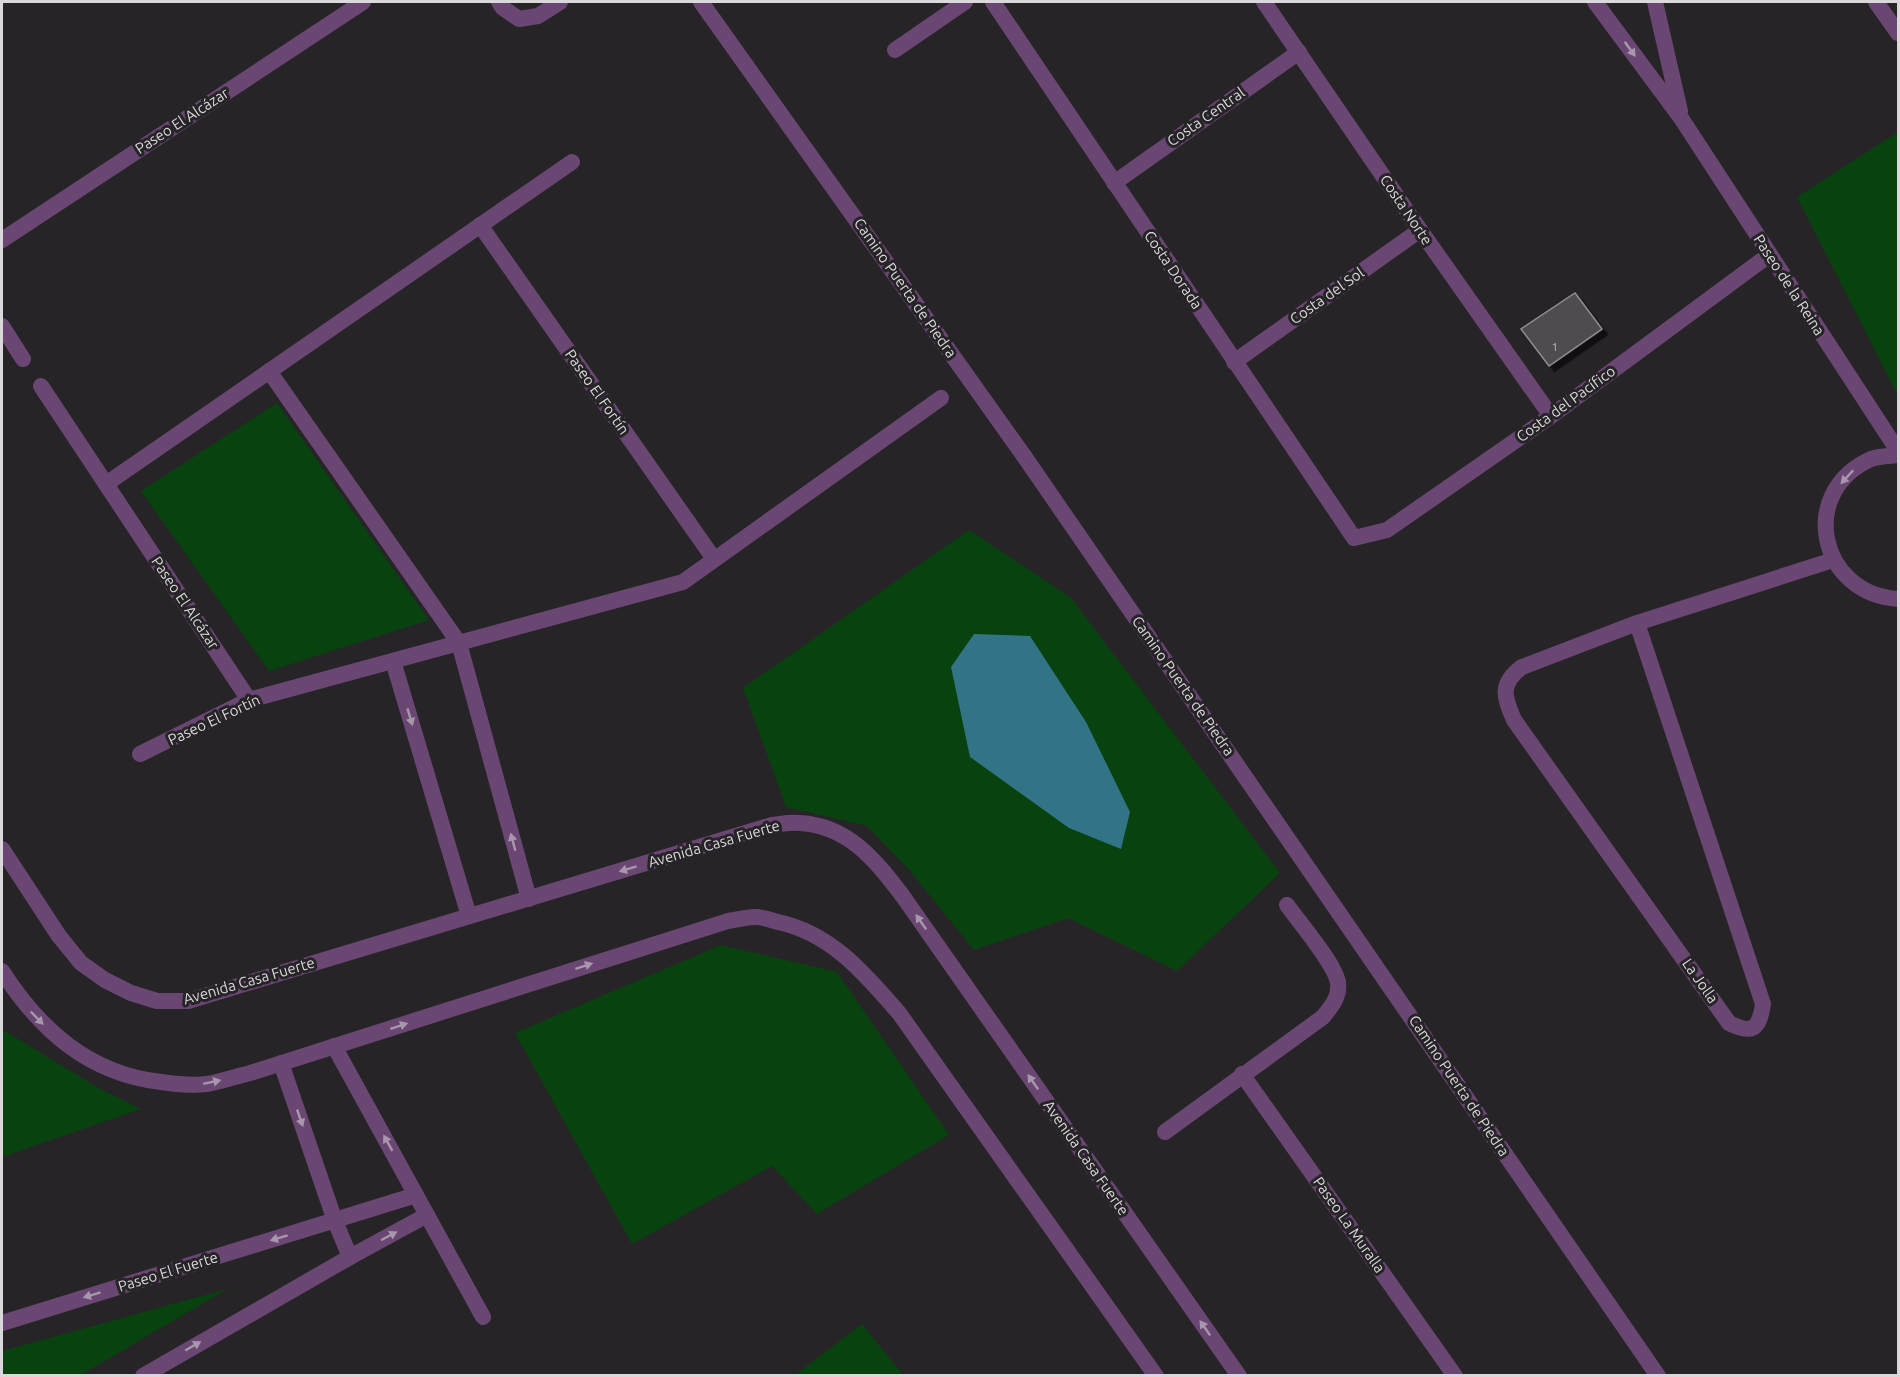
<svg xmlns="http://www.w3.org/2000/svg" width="1900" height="1377" viewBox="0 0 1900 1377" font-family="Ubuntu,sans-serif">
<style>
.green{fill:#08420e}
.water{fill:#317486}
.building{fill:#504b50;stroke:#908c91;stroke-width:1.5;filter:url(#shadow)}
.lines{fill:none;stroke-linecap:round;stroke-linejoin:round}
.minor{stroke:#6a4773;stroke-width:16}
.tertiary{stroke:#6a4773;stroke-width:16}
.oneway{fill:#a897ac}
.labels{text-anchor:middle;stroke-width:6;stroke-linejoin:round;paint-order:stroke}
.number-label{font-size:12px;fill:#b8b5b8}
.street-label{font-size:15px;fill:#dad8da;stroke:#272428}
</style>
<defs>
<filter id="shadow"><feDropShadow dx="5.5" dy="5.5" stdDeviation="0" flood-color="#0009"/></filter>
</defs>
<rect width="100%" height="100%" fill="#272428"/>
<!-- green -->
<g class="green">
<path d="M 1898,132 L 1898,396 L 1797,197 Z"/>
<path d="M 277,403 L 429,620 L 269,671 L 141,491 Z"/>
<path d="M 969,530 L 1071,598 L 1280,873 L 1177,971 L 1068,918 L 974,950 L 910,871 L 867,826 L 786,807 L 743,688 Z"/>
<path d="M 721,945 L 837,972 L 949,1135 L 817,1214 L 772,1166 L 632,1244 L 515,1033 Z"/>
<path d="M 5,1031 L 100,1089 L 141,1109 L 2,1157 L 2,1032 Z"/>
<path d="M 227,1289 L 81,1375 L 2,1375 L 2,1351 Z"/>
<path d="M 862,1324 L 903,1375 L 795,1375 Z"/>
</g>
<!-- water -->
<path class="water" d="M 974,634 L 1030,636 L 1086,722 L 1130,812 L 1121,849 L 1069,828 L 970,757 L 951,667 Z"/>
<!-- building -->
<path class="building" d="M 1575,293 L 1602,329 L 1549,366 L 1521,329 Z"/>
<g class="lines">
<!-- minor -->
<g class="minor">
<path d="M 499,2 L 503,8 L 519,19 L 538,16 L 560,2"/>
<path d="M 701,2 L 1024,456 L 1658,1376"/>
<path d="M 993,2 L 1354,538 L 1387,530 L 1551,416 L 1769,255"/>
<path d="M 1264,2 L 1420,230 L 1551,416"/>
<path d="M 1595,2 L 1681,118 L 1898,451"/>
<path d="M 1655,2 L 1680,111"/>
<path d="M 1876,2 L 1898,33"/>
<path d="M 895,50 L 965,2"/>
<path d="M 1114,183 L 1299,52"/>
<path d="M 480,225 L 714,559"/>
<path d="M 2,240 L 363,2"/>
<path d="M 2,326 L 23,359"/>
<path d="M 1234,362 L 1420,230"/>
<path d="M 269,371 L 459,643 L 529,899"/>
<path d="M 41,386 L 249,700"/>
<path d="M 1898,455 C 1890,456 1879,456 1871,459 C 1797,492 1819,594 1898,599"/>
<path d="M 106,484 L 572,162"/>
<path d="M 1637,623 L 1763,1004 C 1759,1029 1753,1035 1729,1023 L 1514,720 C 1504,697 1499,684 1522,667 L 1637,623 L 1833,560"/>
<path d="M 393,661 L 469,916"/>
<path d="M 140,754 L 249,700 L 683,582 L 941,398"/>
<path d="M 334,1046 L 483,1317"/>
<path d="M 281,1063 L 335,1221 L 350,1257"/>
<path d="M 1242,1074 L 1455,1376"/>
<path d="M 1165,1132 L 1323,1017 C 1331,1007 1340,997 1338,983 C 1336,965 1299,922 1287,905"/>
<path d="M 2,1323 L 416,1195"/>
<path d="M 143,1376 L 350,1257 L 427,1215"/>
</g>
<!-- tertiary -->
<g class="tertiary">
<path d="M 2,849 L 59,936 L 81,963 L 105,980 L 131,993 L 157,1001 L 188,1001 L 772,825 C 781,824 791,822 800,823 C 849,826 875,860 902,895 L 1239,1376"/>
<path d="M 2,971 C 40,1030 89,1074 161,1082 C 175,1084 192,1086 207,1084 C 220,1082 233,1077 247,1074 L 728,921 C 736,920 746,917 755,917 C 763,917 771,920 778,922 C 831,933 865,974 899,1013 L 1156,1376"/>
</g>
</g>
<!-- one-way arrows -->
<defs><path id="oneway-solid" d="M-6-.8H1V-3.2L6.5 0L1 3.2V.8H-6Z" transform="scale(1.5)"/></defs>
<g class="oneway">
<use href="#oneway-solid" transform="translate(1630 49) rotate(54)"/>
<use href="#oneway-solid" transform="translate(1847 477) rotate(133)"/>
<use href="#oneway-solid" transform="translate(410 717) rotate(73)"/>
<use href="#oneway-solid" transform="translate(513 842) rotate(-105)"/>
<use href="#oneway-solid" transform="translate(628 869) rotate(163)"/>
<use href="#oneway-solid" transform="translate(921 922) rotate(-125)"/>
<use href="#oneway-solid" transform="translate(584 966) rotate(-18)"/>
<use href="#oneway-solid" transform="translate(37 1018) rotate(46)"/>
<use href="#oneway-solid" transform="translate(399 1026) rotate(-18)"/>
<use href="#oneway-solid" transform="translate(212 1082) rotate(-12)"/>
<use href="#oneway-solid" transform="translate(1033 1082) rotate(-125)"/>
<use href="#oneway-solid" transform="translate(300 1118) rotate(71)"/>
<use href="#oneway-solid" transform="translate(388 1143) rotate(-119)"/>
<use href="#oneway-solid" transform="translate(389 1236) rotate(-28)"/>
<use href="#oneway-solid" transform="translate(279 1238) rotate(163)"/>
<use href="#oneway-solid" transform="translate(92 1295) rotate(163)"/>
<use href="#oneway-solid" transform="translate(1205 1328) rotate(-125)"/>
<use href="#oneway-solid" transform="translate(193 1346) rotate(-30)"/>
</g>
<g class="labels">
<!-- number labels -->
<g class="number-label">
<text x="1555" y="351">1</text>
</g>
<!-- street labels -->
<g class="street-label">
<text transform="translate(1206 117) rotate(-35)" y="5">Costa Central</text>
<text transform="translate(182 121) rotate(-33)" y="5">Paseo El Alcázar</text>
<text transform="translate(1406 210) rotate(56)" y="5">Costa Norte</text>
<text transform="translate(1173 270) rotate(56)" y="5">Costa Dorada</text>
<text transform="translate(1789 285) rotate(57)" y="5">Paseo de la Reina</text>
<text transform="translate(905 288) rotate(55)" y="5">Camino Puerta de Piedra</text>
<text transform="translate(1327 296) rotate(-35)" y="5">Costa del Sol</text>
<text transform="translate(597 392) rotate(55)" y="5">Paseo El Fortín</text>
<text transform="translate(1566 404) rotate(-36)" y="5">Costa del Pacífico</text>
<text transform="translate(185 603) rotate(56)" y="5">Paseo El Alcázar</text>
<text transform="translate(1183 686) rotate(55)" y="5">Camino Puerta de Piedra</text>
<text transform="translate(214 720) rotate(-25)" y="5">Paseo El Fortín</text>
<text transform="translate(714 844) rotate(-16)" y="5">Avenida Casa Fuerte</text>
<text transform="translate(249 981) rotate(-16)" y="5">Avenida Casa Fuerte</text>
<text transform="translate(1700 981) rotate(55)" y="5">La Jolla</text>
<text transform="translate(1459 1086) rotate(56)" y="5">Camino Puerta de Piedra</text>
<text transform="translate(1086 1158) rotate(55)" y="5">Avenida Casa Fuerte</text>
<text transform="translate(1349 1225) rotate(55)" y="5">Paseo La Muralla</text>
<text transform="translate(168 1272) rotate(-17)" y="5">Paseo El Fuerte</text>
</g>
</g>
<!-- border -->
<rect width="1900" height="1377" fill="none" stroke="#dad8da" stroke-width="6"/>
</svg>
